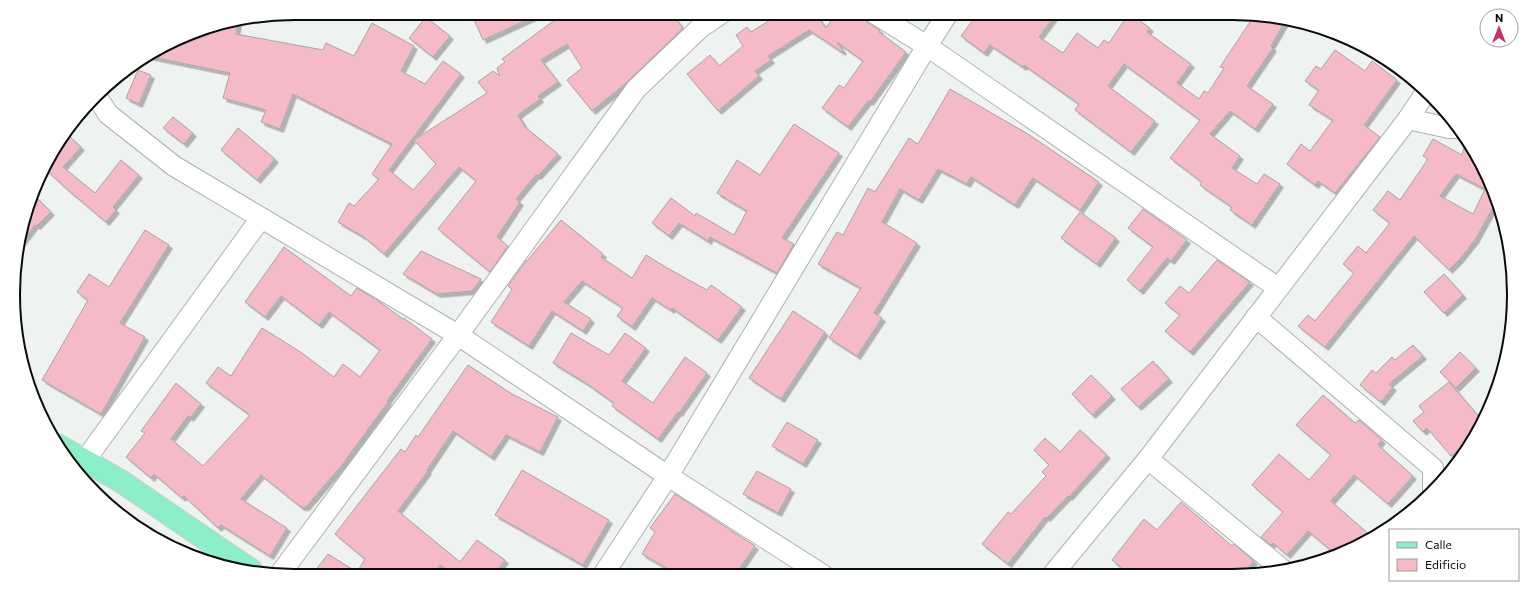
<svg xmlns="http://www.w3.org/2000/svg" width="1527" height="589" viewBox="0 0 1527 589" font-family="Commissioner,sans-serif">
<style>
.building{fill:#f4bac5;stroke:#a9a5a6;fill-rule:evenodd;filter:url(#shadow)}
.lines{fill:none;stroke-linecap:round;stroke-linejoin:round}
.minor-casing{stroke:#aeb2b0;stroke-width:22}
.major-casing{stroke:#cecece;stroke-width:24}
.minor{stroke:#fff;stroke-width:20}
.major{stroke:#8cefc8;stroke-width:22}
.rim{fill:none;stroke:#0a0c0b;stroke-width:2}
</style>
<defs>
<filter id="shadow"><feDropShadow dx="3.5" dy="3.5" stdDeviation="0" flood-color="#0004"/></filter>
</defs>
<rect width="100%" height="100%" fill="#eef2f0"/>
<!-- building -->
<g class="building">
<path d="M 471,13 L 542,13 L 483,40 Z"/>
<path d="M 564,13 L 671,13 L 683,28 L 625,84 L 592,111 L 567,80 L 582,68 L 567,44 L 541,60 L 558,82 L 538,96 L 540,99 L 518,115 L 525,127 L 558,154 L 538,176 L 536,175 L 516,199 L 520,202 L 497,237 L 508,246 L 490,272 L 438,229 L 476,181 L 459,167 L 384,254 L 364,237 L 338,222 L 349,203 L 354,206 L 379,179 L 372,174 L 392,144 L 293,94 L 280,129 L 261,122 L 266,110 L 223,98 L 230,73 L 147,56 L 154,51 L 204,28 L 238,22 L 236,34 L 323,50 L 326,43 L 354,56 L 372,23 L 414,46 L 401,71 L 425,84 L 443,61 L 461,74 L 389,170 L 413,190 L 436,164 L 414,140 L 487,93 L 478,82 L 493,71 L 500,76 L 497,68 L 505,62 L 502,59 Z"/>
<path d="M 781,13 L 815,13 L 826,28 L 836,13 L 848,13 L 856,18 L 859,14 L 868,23 L 880,30 L 879,32 L 906,52 L 870,102 L 868,101 L 848,127 L 822,108 L 839,85 L 844,88 L 863,61 L 837,42 L 843,51 L 842,52 L 809,30 L 768,56 L 771,60 L 755,71 L 759,76 L 718,111 L 687,74 L 710,55 L 719,66 L 743,46 L 736,35 L 747,27 L 751,32 Z"/>
<path d="M 978,13 L 1057,13 L 1039,37 L 1063,53 L 1077,33 L 1098,48 L 1104,40 L 1109,43 L 1129,13 L 1150,28 L 1147,32 L 1191,64 L 1177,83 L 1199,99 L 1204,91 L 1208,93 L 1224,68 L 1220,67 L 1254,16 L 1286,20 L 1271,46 L 1273,48 L 1247,86 L 1273,104 L 1255,129 L 1230,111 L 1210,134 L 1240,156 L 1232,168 L 1257,184 L 1264,174 L 1280,184 L 1252,225 L 1230,210 L 1232,207 L 1200,185 L 1202,182 L 1170,158 L 1200,120 L 1124,64 L 1108,86 L 1155,121 L 1131,152 L 1075,110 L 1079,104 L 1024,65 L 1023,67 L 990,45 L 984,53 L 961,36 Z"/>
<path d="M 426,17 L 450,36 L 433,57 L 409,38 Z"/>
<path d="M 1335,50 L 1365,71 L 1372,61 L 1397,80 L 1364,125 L 1380,137 L 1335,193 L 1318,181 L 1315,185 L 1287,164 L 1301,144 L 1310,151 L 1333,120 L 1309,105 L 1319,90 L 1305,81 L 1316,66 L 1321,69 Z"/>
<path d="M 138,70 L 151,75 L 139,104 L 126,98 Z"/>
<path d="M 950,89 L 1028,134 L 1099,182 L 1080,210 L 1033,178 L 1015,205 L 971,177 L 967,184 L 938,169 L 919,200 L 900,189 L 882,222 L 917,243 L 874,313 L 882,318 L 857,356 L 829,338 L 861,288 L 818,264 L 837,232 L 843,235 L 868,188 L 875,192 L 909,138 L 918,144 Z"/>
<path d="M 173,117 L 193,133 L 184,144 L 163,128 Z"/>
<path d="M 794,124 L 839,153 L 782,238 L 794,244 L 777,273 L 710,237 L 708,241 L 679,223 L 669,236 L 652,223 L 671,198 L 695,216 L 696,213 L 734,235 L 747,211 L 717,193 L 737,160 L 760,175 Z"/>
<path d="M 238,128 L 275,159 L 257,180 L 221,150 Z"/>
<path d="M 69,136 L 81,147 L 63,167 L 95,193 L 121,160 L 139,175 L 113,207 L 116,210 L 106,222 L 68,190 L 44,168 L 49,158 Z"/>
<path d="M 1433,139 L 1462,155 L 1466,140 L 1476,154 L 1497,200 L 1475,240 L 1459,260 L 1449,270 L 1414,236 L 1325,347 L 1298,326 L 1308,315 L 1315,321 L 1354,273 L 1343,264 L 1358,246 L 1366,253 L 1390,223 L 1373,210 L 1388,191 L 1400,200 L 1428,159 L 1423,156 ZM 1456,174 L 1485,189 L 1473,214 L 1440,196 Z"/>
<path d="M 36,197 L 51,212 L 37,226 L 35,225 L 18,247 L 28,205 Z"/>
<path d="M 1143,209 L 1187,240 L 1171,261 L 1167,258 L 1140,291 L 1127,280 L 1153,247 L 1128,228 Z"/>
<path d="M 1080,212 L 1116,238 L 1097,264 L 1061,238 Z"/>
<path d="M 561,220 L 603,254 L 601,257 L 632,278 L 646,255 L 669,269 L 707,290 L 711,285 L 742,307 L 718,340 L 672,308 L 671,310 L 652,298 L 632,327 L 617,316 L 623,308 L 582,281 L 564,302 L 591,319 L 583,331 L 552,311 L 529,346 L 491,322 L 509,294 L 512,289 L 508,286 L 526,261 L 527,261 Z"/>
<path d="M 145,230 L 169,245 L 120,323 L 145,337 L 101,414 L 42,380 L 88,300 L 77,292 L 89,274 L 109,287 Z"/>
<path d="M 284,247 L 351,296 L 357,288 L 377,300 L 403,319 L 404,318 L 432,339 L 387,401 L 388,402 L 342,465 L 306,507 L 301,507 L 261,475 L 241,499 L 287,528 L 270,556 L 221,525 L 218,528 L 184,496 L 182,498 L 154,474 L 151,478 L 126,457 L 145,433 L 141,431 L 176,383 L 201,404 L 190,418 L 188,416 L 171,439 L 203,466 L 250,415 L 206,383 L 218,367 L 231,376 L 262,328 L 299,351 L 334,377 L 343,364 L 360,377 L 380,350 L 329,312 L 319,325 L 281,296 L 265,317 L 245,302 Z"/>
<path d="M 421,251 L 481,279 L 472,291 L 437,294 L 403,274 Z"/>
<path d="M 1217,260 L 1250,282 L 1190,352 L 1165,331 L 1180,315 L 1165,303 L 1180,286 L 1189,293 Z"/>
<path d="M 1444,274 L 1463,295 L 1444,313 L 1424,292 Z"/>
<path d="M 793,311 L 825,332 L 781,399 L 749,378 Z"/>
<path d="M 571,333 L 609,355 L 625,333 L 646,348 L 622,381 L 653,403 L 685,357 L 707,373 L 679,413 L 678,412 L 658,439 L 612,406 L 614,403 L 586,383 L 553,363 Z"/>
<path d="M 1413,345 L 1423,356 L 1389,384 L 1393,387 L 1381,402 L 1360,385 L 1372,370 L 1376,373 L 1392,357 L 1395,360 Z"/>
<path d="M 1460,352 L 1476,368 L 1456,388 L 1440,372 Z"/>
<path d="M 1153,361 L 1169,379 L 1138,407 L 1121,389 Z"/>
<path d="M 468,365 L 512,394 L 558,417 L 540,452 L 506,435 L 491,457 L 453,431 L 427,470 L 428,471 L 398,511 L 460,562 L 477,540 L 505,560 L 493,576 L 450,576 L 452,573 L 440,565 L 431,576 L 311,576 L 328,554 L 357,572 L 365,559 L 335,534 L 401,449 L 405,452 L 416,435 L 418,437 Z"/>
<path d="M 1091,375 L 1112,396 L 1092,415 L 1072,394 Z"/>
<path d="M 1449,382 L 1481,419 L 1473,437 L 1451,456 L 1427,428 L 1423,432 L 1413,421 L 1424,412 L 1419,406 Z"/>
<path d="M 1323,395 L 1355,423 L 1359,420 L 1382,440 L 1378,445 L 1413,476 L 1388,504 L 1354,475 L 1331,501 L 1372,537 L 1357,547 L 1335,554 L 1308,531 L 1287,555 L 1273,543 L 1271,545 L 1261,537 L 1283,512 L 1252,485 L 1279,454 L 1309,480 L 1331,455 L 1296,425 Z"/>
<path d="M 787,422 L 818,440 L 803,464 L 772,446 Z"/>
<path d="M 1080,430 L 1107,455 L 1069,497 L 1068,496 L 1047,518 L 1045,517 L 1008,564 L 982,544 L 1008,512 L 1011,514 L 1046,476 L 1042,472 L 1049,465 L 1034,450 L 1045,438 L 1060,452 Z"/>
<path d="M 522,470 L 609,520 L 583,565 L 495,515 Z"/>
<path d="M 757,471 L 791,489 L 778,513 L 743,494 Z"/>
<path d="M 675,494 L 755,546 L 735,575 L 679,575 L 642,554 L 655,532 L 650,528 Z"/>
<path d="M 1181,502 L 1232,546 L 1234,544 L 1254,561 L 1242,574 L 1129,574 L 1112,560 L 1144,519 L 1157,530 Z"/>
</g>
<g class="lines">
<!-- minor casing -->
<g class="minor-casing">
<g id="minor">
<path d="M 874,13 L 927,46 L 1278,288"/>
<path d="M 97,97 L 108,114 L 174,166 L 458,335 L 668,476 L 823,575"/>
<path d="M 1408,119 L 1449,128 L 1458,128"/>
<path d="M 1256,317 L 1433,468 L 1433,490"/>
<path d="M 1148,459 L 1283,570"/>
<path d="M 78,470 L 261,218"/>
<path d="M 280,574 L 458,335 L 636,89 L 700,28 L 722,13"/>
<path d="M 1053,574 L 1148,459 L 1408,119 L 1426,92"/>
<path d="M 603,575 L 668,476 L 927,46 L 948,13"/>
</g>
</g>
<!-- major casing -->
<g class="major-casing">
<path id="major" d="M 57,445 L 119,480 L 251,570"/>
</g>
<!-- minor -->
<use href="#minor" class="minor"/>
<!-- major -->
<use href="#major" class="major"/>
</g>
<!-- crop -->
<path d="M0 0H1527V589H0ZM294 20H1233A274 274 0 0 1 1507 294V295A274 274 0 0 1 1233 569H294A274 274 0 0 1 20 295V294A274 274 0 0 1 294 20Z" fill="#fff" fill-rule="evenodd"/>
<path class="rim" d="M294 20H1233A274 274 0 0 1 1507 294V295A274 274 0 0 1 1233 569H294A274 274 0 0 1 20 295V294A274 274 0 0 1 294 20Z"/>
<!-- legend -->
<rect x="1389" y="529" width="130" height="52" fill="#ffffff" stroke="#9d9e9d"/>
<rect x="1397" y="542" width="20" height="6" fill="#8cefc8" stroke="#9d9e9d"/>
<text x="1425" y="549" font-size="12" fill="#0a0c0b">Calle</text>
<rect x="1397" y="559" width="20" height="12" fill="#f4bac5" stroke="#9d9e9d"/>
<text x="1425" y="569" font-size="12" fill="#0a0c0b">Edificio</text>
<!-- north arrow -->
<g transform="translate(1499 28)"><circle r="19" fill="#ffffff" stroke="#9d9e9d"/>
<path d="M0-3L7 15L0 10L-7 15Z" fill="#c33561"/>
<text y="-6" font-size="11" font-weight="bold" text-anchor="middle" fill="#0a0c0b">N</text>
</g>
</svg>
